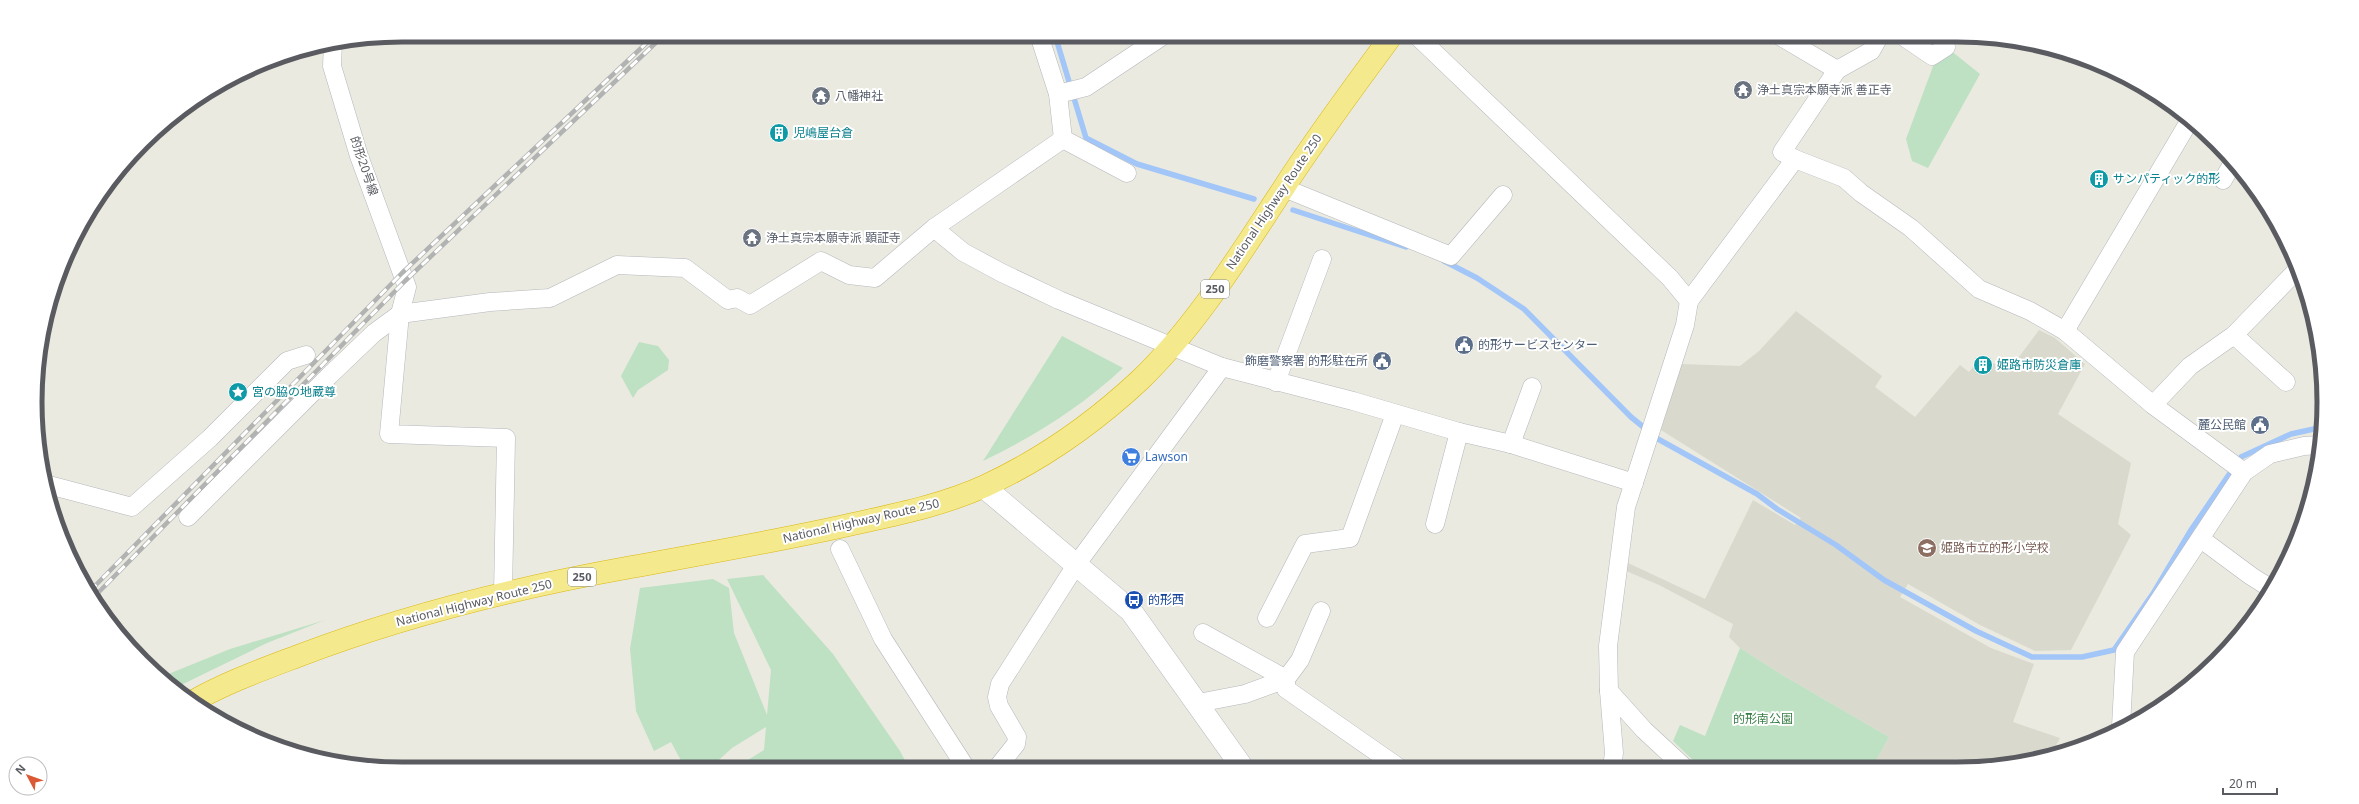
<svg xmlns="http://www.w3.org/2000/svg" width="2359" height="804" viewBox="0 0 2359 804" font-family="'Noto Sans','Noto Sans JP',sans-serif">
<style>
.education{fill:#dad9ce}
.green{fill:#bde1c2}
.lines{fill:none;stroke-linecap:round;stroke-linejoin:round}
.stream{stroke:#a2c6f8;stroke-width:5.5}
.street-casing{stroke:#b5b7bc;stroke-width:19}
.secondary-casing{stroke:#b6b8be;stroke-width:23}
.highway-casing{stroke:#dab811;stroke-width:23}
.street{stroke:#fff;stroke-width:18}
.secondary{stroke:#fff;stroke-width:22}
.highway{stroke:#f4e98d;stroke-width:22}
.rail-casing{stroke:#b1b2b2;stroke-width:4.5}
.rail{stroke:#fff;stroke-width:3;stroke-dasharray:9;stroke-linecap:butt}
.labels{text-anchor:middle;stroke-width:4;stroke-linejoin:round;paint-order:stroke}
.shield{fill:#fff;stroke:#8b8c90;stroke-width:1}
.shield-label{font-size:11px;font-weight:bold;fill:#595b60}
.worship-label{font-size:12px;fill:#5b616d;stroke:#fff;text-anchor:start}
.culture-label{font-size:12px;fill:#0d838f;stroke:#fff;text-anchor:start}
.street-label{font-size:12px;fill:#595b60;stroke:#fff}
.service-label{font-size:12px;fill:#4e5e75;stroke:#fff;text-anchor:end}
.shop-label{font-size:12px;fill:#366cbe;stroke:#fff;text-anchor:start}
.education-label{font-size:12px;fill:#785e54;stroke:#fff;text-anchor:start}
.transit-label{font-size:12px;fill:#164399;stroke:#fff;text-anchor:start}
.park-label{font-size:12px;fill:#397e46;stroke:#fff}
.rim{fill:none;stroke:#595b60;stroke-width:5}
</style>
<rect width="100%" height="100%" fill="#ebeae0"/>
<!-- education -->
<path class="education" d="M 1796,311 L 1882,376 L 1875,387 L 1915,417 L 1960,365 L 1969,372 L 1982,355 L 2007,373 L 2039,330 L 2055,338 L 2085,364 L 2058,414 L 2131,463 L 2118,524 L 2131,535 L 2071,650 L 2035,651 L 1980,625 L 1908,584 L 1900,597 L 1991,648 L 2034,664 L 2013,722 L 2060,738 L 2052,753 L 2005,766 L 1873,766 L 1889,737 L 1784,676 L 1740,648 L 1729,637 L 1733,624 L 1659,585 L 1626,571 L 1626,562 L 1705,599 L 1753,500 L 1795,525 L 1801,518 L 1661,430 L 1681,364 L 1740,366 L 1759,351 Z"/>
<!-- green -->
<g class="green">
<path d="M 1950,50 L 1980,74 L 1928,168 L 1912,161 L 1906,139 L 1935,61 Z"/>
<path d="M 1062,336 L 1123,368 C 1081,407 1035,436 983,461 Z"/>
<path d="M 639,342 L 658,346 L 669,360 L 668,370 L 638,390 L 633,398 L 621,376 Z"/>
<path d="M 763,575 L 833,654 L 900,751 L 909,768 L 735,768 L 764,750 L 766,727 L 732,748 L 710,768 L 685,768 L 671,742 L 654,751 L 636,711 L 630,649 L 640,588 L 713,579 L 729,588 L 734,633 L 767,715 L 771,670 L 727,579 Z"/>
<path d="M 325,620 L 267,643 L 175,688 L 161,677 L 230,649 Z"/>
<path d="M 1740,648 L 1784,676 L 1889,737 L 1873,766 L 1699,766 L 1673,741 L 1680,725 L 1705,736 Z"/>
</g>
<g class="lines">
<!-- stream -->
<g class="stream">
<path d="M 1055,35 L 1086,138 L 1137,164 L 1254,199"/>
<path d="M 1293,210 L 1406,247"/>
<path d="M 1444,261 L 1477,278 L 1524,309 L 1631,417 L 1658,439 L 1757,494 L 1777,509 L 1836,545 L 1884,580 L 1976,631 L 2032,657 L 2082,657 L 2114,650 L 2154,592 L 2191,530 L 2241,457 L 2291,434 L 2323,427"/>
</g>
<!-- street casing -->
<g class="street-casing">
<g id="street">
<path d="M 1039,35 L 1058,94 L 1063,139 L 1127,173"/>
<path d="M 1416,35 L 1670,278 L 1689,301 L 1685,325 L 1626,507 L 1608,646 L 1609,691 L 1644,730 L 1684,767"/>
<path d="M 1778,35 L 1837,70 L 1782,152 L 1795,159"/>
<path d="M 1901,35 L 1932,56 L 1946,47"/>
<path d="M 333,42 L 332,66 L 359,156 L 407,287 L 400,314 L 389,434 L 506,438 L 503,593"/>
<path d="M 1837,70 L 1871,51 L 1880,35"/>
<path d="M 1058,94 L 1086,87 L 1164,35"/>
<path d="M 2223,180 L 2234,161"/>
<path d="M 1284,188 L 1451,256 L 1503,195"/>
<path d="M 934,228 L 963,252 L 1002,273 L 1059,300 L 1222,367 L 1353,401 L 1459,432 L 1511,444 L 1634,483"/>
<path d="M 1689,301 L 1795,159 L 1844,178 L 1861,193 L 1911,228 L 1979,289 L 2030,311 L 2065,331 L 2153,405 L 2244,472"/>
<path d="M 2065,331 L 2190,120"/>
<path d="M 2234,335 L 2286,382"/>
<path d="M 1276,382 L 1322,259"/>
<path d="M 2153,405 L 2190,366 L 2234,335 L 2298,269"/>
<path d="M 1511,444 L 1532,387"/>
<path d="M 45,484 L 132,507 L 210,438 L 287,361 L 306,355"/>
<path d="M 188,517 L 329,376 L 374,333 L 400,314 L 490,302 L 550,298 L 617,265 L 685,268 L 728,300 L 737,298 L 750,305 L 821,261 L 849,275 L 875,278 L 934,228 L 1063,139"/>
<path d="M 1435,524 L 1459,432"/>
<path d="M 2201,539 L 2251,576 L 2270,588"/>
<path d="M 840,549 L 883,639 L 966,768"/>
<path d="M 1267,618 L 1305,544 L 1350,538 L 1395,414"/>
<path d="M 1203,633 L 1286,679 L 1286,689 L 1398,767"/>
<path d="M 1609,691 L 1614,753 L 1612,767"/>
<path d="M 1198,703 L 1245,694 L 1286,679 L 1300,660 L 1321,611"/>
<path d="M 2121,726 L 2125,652 L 2244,472 L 2270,454 L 2304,446 L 2320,445"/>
<path d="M 997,768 L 1016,744 L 1017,737 L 999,706 L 997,697 L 1000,684 L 1076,565 L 1222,367"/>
</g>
</g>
<!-- secondary casing -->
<g class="secondary-casing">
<path id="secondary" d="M 984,487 L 1131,611 L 1242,767"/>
</g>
<!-- highway casing -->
<g class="highway-casing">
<path id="highway" d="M 192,702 C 225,683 261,670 298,656 C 403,616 515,588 626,568 C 702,554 778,541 853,524 C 898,514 943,505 985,486 C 1041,460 1095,422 1140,380 C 1197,325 1240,254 1283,189 C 1317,136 1355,86 1392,35"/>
</g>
<!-- street -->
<use href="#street" class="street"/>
<!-- secondary -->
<use href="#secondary" class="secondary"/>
<!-- highway -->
<use href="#highway" class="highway"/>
<!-- rail casing -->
<g class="rail-casing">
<g id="rail">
<path d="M 90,591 L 402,273 L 655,35"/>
<path d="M 93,598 L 405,281 L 664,35"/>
</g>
</g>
<!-- rail -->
<use href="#rail" class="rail"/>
</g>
<!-- icons -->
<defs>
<g id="temple-disc" transform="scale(1)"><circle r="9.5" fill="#6b7280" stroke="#fff"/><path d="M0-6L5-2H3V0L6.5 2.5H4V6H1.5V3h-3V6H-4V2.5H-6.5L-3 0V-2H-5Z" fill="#fff"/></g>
<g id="building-disc" transform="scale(1)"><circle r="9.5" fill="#0f9aa8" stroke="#fff"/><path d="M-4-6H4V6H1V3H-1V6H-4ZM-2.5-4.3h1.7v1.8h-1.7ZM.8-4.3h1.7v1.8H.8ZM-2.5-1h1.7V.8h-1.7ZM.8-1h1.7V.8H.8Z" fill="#fff"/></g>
<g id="civic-disc" transform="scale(1)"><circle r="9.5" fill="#5c6f8a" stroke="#fff"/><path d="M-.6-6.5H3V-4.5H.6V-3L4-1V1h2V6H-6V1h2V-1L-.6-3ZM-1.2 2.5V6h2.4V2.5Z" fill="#fff"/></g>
<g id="sight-disc" transform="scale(1)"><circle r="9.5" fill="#0f9aa8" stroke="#fff"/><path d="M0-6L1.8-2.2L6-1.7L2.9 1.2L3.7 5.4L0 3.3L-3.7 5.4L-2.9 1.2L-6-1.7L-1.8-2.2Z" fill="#fff"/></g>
<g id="supermarket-disc" transform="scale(1)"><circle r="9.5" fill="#3f7fe0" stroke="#fff"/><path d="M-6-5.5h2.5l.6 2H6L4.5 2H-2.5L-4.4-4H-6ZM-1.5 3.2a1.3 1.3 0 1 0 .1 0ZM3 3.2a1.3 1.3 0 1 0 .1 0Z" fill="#fff"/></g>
<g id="school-disc" transform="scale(1)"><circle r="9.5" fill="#8d6e63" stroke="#fff"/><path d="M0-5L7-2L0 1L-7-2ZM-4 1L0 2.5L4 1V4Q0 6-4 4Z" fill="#fff"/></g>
<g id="bus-disc" transform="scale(1)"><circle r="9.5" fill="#1a4fb4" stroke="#fff"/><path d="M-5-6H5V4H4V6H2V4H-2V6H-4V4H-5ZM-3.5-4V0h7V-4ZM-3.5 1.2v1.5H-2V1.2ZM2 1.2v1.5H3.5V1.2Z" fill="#fff"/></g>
</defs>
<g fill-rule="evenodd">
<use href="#temple-disc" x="1743" y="90"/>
<use href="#temple-disc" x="821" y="96"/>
<use href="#building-disc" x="779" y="133"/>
<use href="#building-disc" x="2099" y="179"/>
<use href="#temple-disc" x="752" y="238"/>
<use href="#civic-disc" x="1464" y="345"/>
<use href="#civic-disc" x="1382" y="361"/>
<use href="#building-disc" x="1983" y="365"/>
<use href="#sight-disc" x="238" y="392"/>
<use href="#civic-disc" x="2260" y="425"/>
<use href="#supermarket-disc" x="1131" y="457"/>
<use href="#school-disc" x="1927" y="548"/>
<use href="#bus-disc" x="1134" y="600"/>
</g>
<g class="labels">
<!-- shield labels -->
<g class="shield">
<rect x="1201" y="280" width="28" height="18" rx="3"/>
<rect x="568" y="568" width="28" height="18" rx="3"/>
</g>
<g class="shield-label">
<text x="1215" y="293">250</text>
<text x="582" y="581">250</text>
</g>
<!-- worship labels -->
<g class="worship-label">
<text x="1757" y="94">浄土真宗本願寺派 善正寺</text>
<text x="835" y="100">八幡神社</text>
<text x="766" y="242">浄土真宗本願寺派 顕証寺</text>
</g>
<!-- culture labels -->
<g class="culture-label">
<text x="793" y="137">児嶋屋台倉</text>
<text x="2113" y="183">サンパティック的形</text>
<text x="1997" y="369">姫路市防災倉庫</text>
<text x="252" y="396">宮の脇の地蔵尊</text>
</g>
<!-- street labels -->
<g class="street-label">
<text transform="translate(364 166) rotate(71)" y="4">的形20号線</text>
<text transform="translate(1274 202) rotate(-56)" y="4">National Highway Route 250</text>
<text transform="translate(861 521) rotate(-13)" y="4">National Highway Route 250</text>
<text transform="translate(474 603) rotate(-14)" y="4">National Highway Route 250</text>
</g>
<!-- service labels -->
<g class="service-label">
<text x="1478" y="349" text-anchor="start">的形サービスセンター</text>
<text x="1368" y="365">飾磨警察署 的形駐在所</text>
<text x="2246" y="429">麓公民館</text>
</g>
<!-- shop labels -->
<g class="shop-label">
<text x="1145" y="461">Lawson</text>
</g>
<!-- education labels -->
<g class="education-label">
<text x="1941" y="552">姫路市立的形小学校</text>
</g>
<!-- transit labels -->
<g class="transit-label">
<text x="1148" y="604">的形西</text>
</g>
<!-- park labels -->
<g class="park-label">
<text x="1763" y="723">的形南公園</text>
</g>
</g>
<!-- crop -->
<path d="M0 0H2359V804H0ZM402 42H1957A360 360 0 0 1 2317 402V402A360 360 0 0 1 1957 762H402A360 360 0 0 1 42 402V402A360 360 0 0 1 402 42Z" fill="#fff" fill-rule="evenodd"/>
<path class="rim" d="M402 42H1957A360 360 0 0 1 2317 402V402A360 360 0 0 1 1957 762H402A360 360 0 0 1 42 402V402A360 360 0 0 1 402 42Z"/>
<!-- north arrow -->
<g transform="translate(28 776) rotate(311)"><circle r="19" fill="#ffffff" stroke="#bdbdbf"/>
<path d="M0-3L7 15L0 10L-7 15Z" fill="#db5a35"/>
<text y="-6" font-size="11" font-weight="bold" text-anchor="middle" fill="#595b60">N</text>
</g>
<!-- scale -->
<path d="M2223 788v6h54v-6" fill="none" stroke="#595b60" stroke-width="2"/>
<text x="2229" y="788" font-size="12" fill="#595b60" stroke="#ffffff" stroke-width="3" paint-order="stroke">20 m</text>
</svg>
